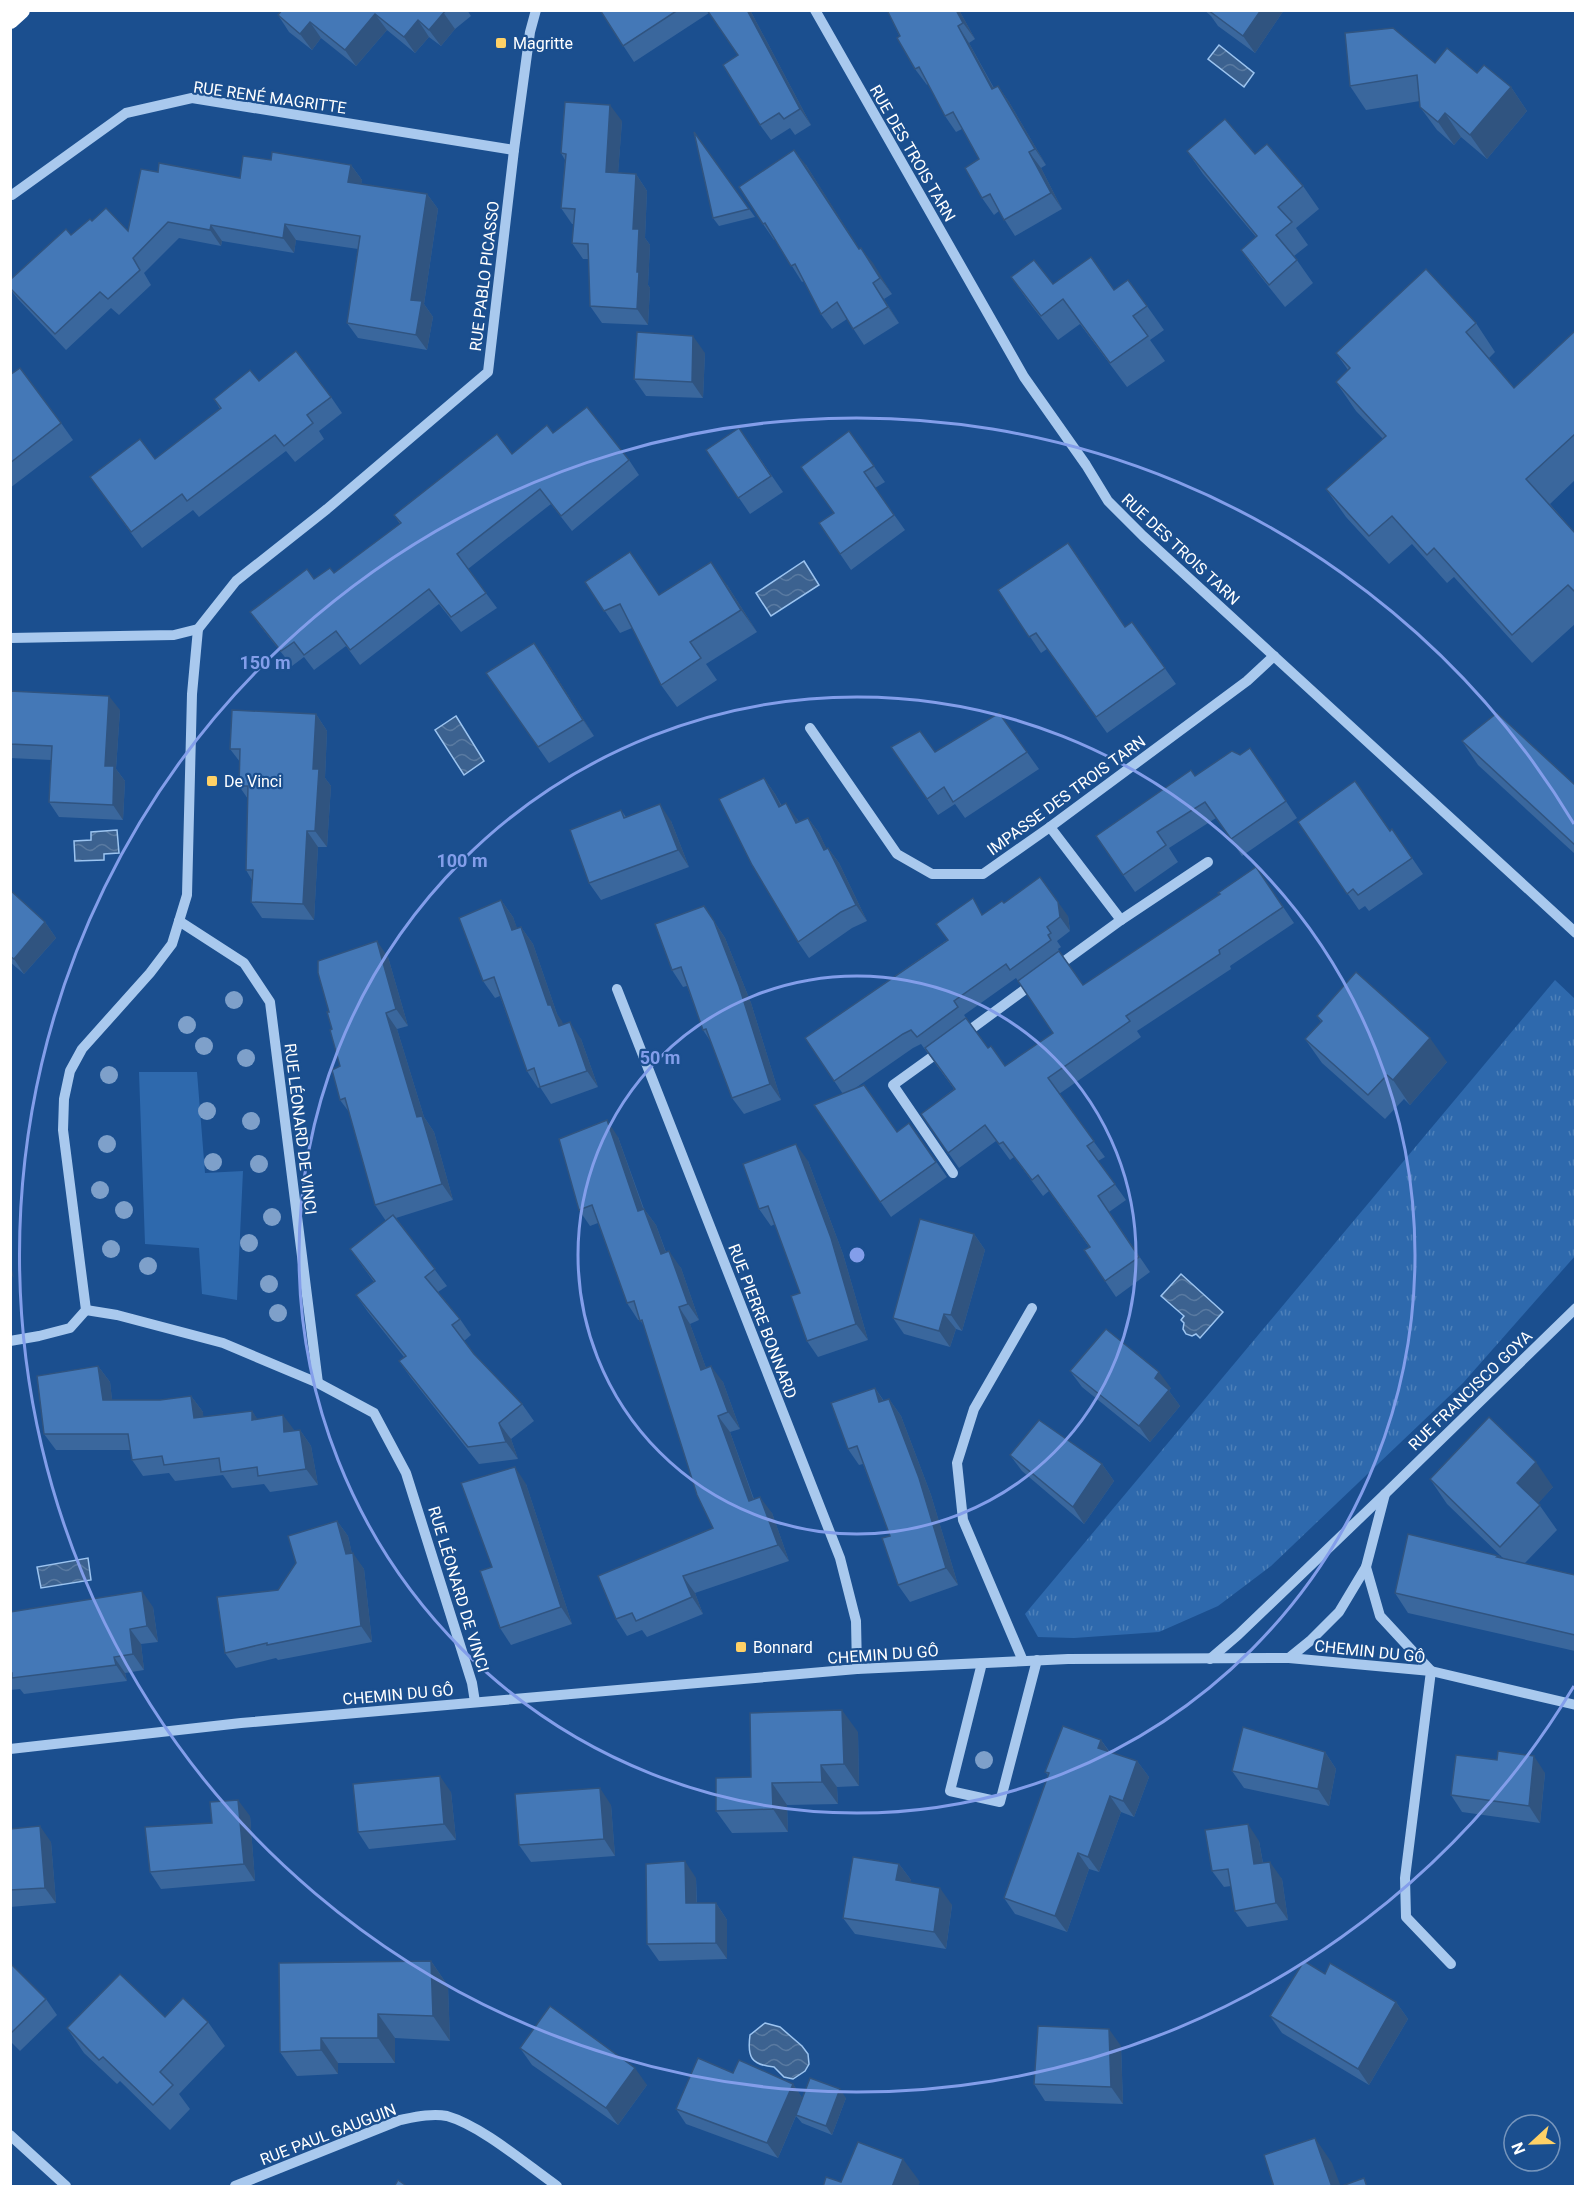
<svg xmlns="http://www.w3.org/2000/svg" width="1586" height="2197" viewBox="0 0 1586 2197" font-family="Roboto,sans-serif">
<style>
.grass{fill:#2e69ad}
.park{fill:url(#park-tufts)}
.water{fill:url(#water-waves);stroke:#9cc4f0;stroke-width:1.5}
.lines{fill:none;stroke-linecap:round;stroke-linejoin:round}
.minor{stroke:#a9c9ee;stroke-width:10}
.highway{stroke:#fff;stroke-width:18}
.tree{fill:#7ea0ca}
.wall{fill:#3a679d;fill-rule:evenodd}
.shaded-wall{fill:#305480}
.building{fill:#4478b7;stroke:#305480;stroke-width:1.5}
.ring{fill:none;stroke:#839eea;stroke-width:3}
.poi-dot{fill:#ffd166;stroke:#1b4f8f;stroke-width:2}
.labels{text-anchor:middle;stroke-width:4.5;stroke-linejoin:round;paint-order:stroke}
.poi-label{font-size:16px;fill:#fff;stroke:#1b4f8f;text-anchor:start}
.street-label{font-size:16px;fill:#fff;stroke:#1b4f8f}
.centre{fill:#839eea;stroke:#1b4f8f;stroke-width:3}
.ring-label{font-size:18px;text-anchor:middle;font-weight:bold;fill:#839eea;stroke:#1b4f8f;stroke-width:4.5;stroke-linejoin:round;paint-order:stroke}
</style>
<defs>
<pattern id="park-tufts" width="24" height="20" patternUnits="userSpaceOnUse" patternTransform="scale(1.5)"><rect width="24" height="20" fill="#2e69ad"/><path d="M3 7l-1-3M5 7V3M7 7l1-3M15 17l-1-3M17 17v-4M19 17l1-3" fill="none" stroke="#4d80b9"/></pattern>
<pattern id="water-waves" width="16" height="10" patternUnits="userSpaceOnUse" patternTransform="scale(1.5)"><rect width="16" height="10" fill="#3c6290"/><path d="M0 5q4-4 8 0t8 0" fill="none" stroke="#597aa1"/></pattern>
</defs>
<rect width="100%" height="100%" fill="#1b4f8f"/>
<!-- grass -->
<path class="grass" d="M 139,1072 L 197,1072 L 205,1173 L 243,1171 L 237,1300 L 202,1294 L 199,1248 L 145,1244 Z"/>
<!-- park -->
<path class="park" d="M 1555,980 L 1575,999 L 1575,1256 L 1463,1383 L 1271,1566 L 1218,1606 L 1159,1632 L 1074,1638 L 1038,1637 L 1025,1614 Z"/>
<!-- water -->
<g class="water">
<path d="M 1219,45 L 1254,73 L 1244,87 L 1208,59 Z"/>
<path d="M 804,561 L 819,585 L 771,616 L 756,593 Z"/>
<path d="M 456,716 L 484,761 L 464,775 L 435,730 Z"/>
<path d="M 117,830 L 119,853 L 104,854 L 104,860 L 75,861 L 74,841 L 91,840 L 91,832 Z"/>
<path d="M 1181,1274 L 1223,1312 L 1200,1338 L 1196,1334 L 1192,1336 L 1186,1334 L 1183,1329 L 1184,1323 L 1181,1320 L 1184,1316 L 1161,1296 Z"/>
<path d="M 88,1558 L 91,1580 L 41,1588 L 37,1567 Z"/>
<path d="M 765,2023 L 780,2027 L 802,2046 L 808,2054 L 809,2064 L 805,2071 L 793,2079 L 784,2077 L 774,2067 C 751,2065 747,2057 750,2035 Z"/>
</g>
<g class="lines">
<!-- minor -->
<g class="minor">
<path d="M 815,10 L 1024,377 L 1086,465 L 1108,501 L 1143,536 L 1576,933"/>
<path d="M 12,195 L 126,113 L 192,98 L 514,150"/>
<path d="M 10,638 L 174,635 L 198,629 L 236,581 L 327,509 L 488,372 L 514,150 L 530,32 L 536,10"/>
<path d="M 810,728 L 897,854 L 932,874 L 983,874 L 1050,827 L 1247,681 L 1274,656"/>
<path d="M 1050,827 L 1121,920 L 1055,968"/>
<path d="M 1121,920 L 1208,862"/>
<path d="M 179,921 L 244,963 L 270,1002 L 318,1383"/>
<path d="M 617,989 L 840,1558 L 856,1621 L 857,1669"/>
<path d="M 963,1035 L 1035,982"/>
<path d="M 943,1049 L 893,1085 L 953,1173"/>
<path d="M 86,1310 L 117,1315 L 223,1343 L 318,1383 L 374,1413 L 406,1473 L 472,1683 L 475,1702"/>
<path d="M 10,1341 L 39,1336 L 70,1328 L 86,1310 L 63,1130 L 64,1099 L 70,1071 L 82,1049 L 150,973 L 172,944 L 187,895 L 192,694 L 198,629"/>
<path d="M 1385,1494 L 1366,1567 L 1380,1616 L 1431,1671 L 1405,1878 L 1406,1917 L 1451,1964"/>
<path d="M 1289,1658 L 1310,1641 L 1339,1612 L 1366,1567"/>
<path d="M 1210,1659 L 1238,1635 L 1385,1494 L 1576,1308"/>
<path d="M 1023,1661 L 963,1520 L 957,1463 L 974,1409 L 1032,1308"/>
<path d="M 982,1663 L 950,1791 L 1000,1802 L 1037,1660"/>
<path d="M 10,1749 L 241,1723 L 857,1669 L 1068,1659 L 1289,1658 L 1431,1671 L 1576,1705"/>
<path d="M 10,2135 L 66,2186"/>
<path d="M 235,2186 L 400,2120 C 415,2117 432,2113 447,2116 C 482,2126 527,2165 557,2186"/>
</g>
<!-- highway -->
<path class="highway" d="M 10,20 L 21,10"/>
</g>
<!-- trees -->
<g class="tree">
<circle cx="234" cy="1000" r="9"/>
<circle cx="187" cy="1025" r="9"/>
<circle cx="204" cy="1046" r="9"/>
<circle cx="246" cy="1058" r="9"/>
<circle cx="109" cy="1075" r="9"/>
<circle cx="207" cy="1111" r="9"/>
<circle cx="251" cy="1121" r="9"/>
<circle cx="107" cy="1144" r="9"/>
<circle cx="213" cy="1162" r="9"/>
<circle cx="259" cy="1164" r="9"/>
<circle cx="100" cy="1190" r="9"/>
<circle cx="124" cy="1210" r="9"/>
<circle cx="272" cy="1217" r="9"/>
<circle cx="249" cy="1243" r="9"/>
<circle cx="111" cy="1249" r="9"/>
<circle cx="148" cy="1266" r="9"/>
<circle cx="269" cy="1284" r="9"/>
<circle cx="278" cy="1313" r="9"/>
<circle cx="984" cy="1760" r="9"/>
</g>
<!-- wall -->
<g class="wall">
<path d="M 282,10 L 467,10 L 471,16 L 455,29 L 441,46 L 429,37 L 415,53 L 387,30 L 356,66 L 321,38 L 312,50 L 289,32 L 278,15 Z"/>
<path d="M 600,10 L 750,10 L 811,125 L 795,135 L 790,128 L 771,140 L 760,125 L 738,55 L 709,13 L 634,62 Z"/>
<path d="M 887,10 L 959,10 L 975,39 L 969,43 L 994,88 L 998,86 L 1009,102 L 1046,165 L 1041,168 L 1062,209 L 1015,236 L 999,211 L 994,215 L 982,198 L 979,159 L 962,129 L 956,132 L 945,116 L 928,84 L 927,85 L 915,69 Z"/>
<path d="M 1204,10 L 1284,10 L 1255,53 L 1218,26 L 1211,16 Z"/>
<path d="M 1435,63 L 1477,73 L 1511,87 L 1527,111 L 1487,159 L 1461,137 L 1454,145 L 1437,130 L 1420,107 L 1420,101 L 1366,110 L 1350,86 Z"/>
<path d="M 622,121 L 618,173 L 636,174 L 647,191 L 645,238 L 650,245 L 648,285 L 650,288 L 648,325 L 602,323 L 590,306 L 589,259 L 583,259 L 572,243 L 574,224 L 572,224 L 561,208 L 565,160 L 561,153 Z"/>
<path d="M 694,132 L 755,217 L 719,226 L 713,218 Z"/>
<path d="M 1187,151 L 1255,154 L 1303,186 L 1319,209 L 1296,228 L 1308,245 L 1294,256 L 1313,283 L 1285,307 L 1257,272 L 1241,250 L 1256,237 L 1203,174 Z"/>
<path d="M 271,160 L 351,165 L 362,180 L 361,184 L 427,194 L 438,209 L 424,304 L 433,317 L 427,350 L 358,338 L 347,323 L 358,249 L 296,240 L 294,253 L 222,241 L 221,246 L 179,238 L 144,273 L 151,285 L 119,315 L 111,308 L 66,350 L 18,299 L 10,289 L 10,280 L 71,235 L 92,221 L 128,231 L 158,172 L 240,178 Z"/>
<path d="M 806,165 L 859,249 L 861,248 L 892,294 L 884,299 L 899,323 L 864,345 L 847,319 L 832,329 L 821,314 L 804,281 L 802,282 L 775,239 L 774,240 L 763,224 Z"/>
<path d="M 1011,277 L 1053,284 L 1114,290 L 1147,306 L 1164,330 L 1150,340 L 1165,361 L 1127,387 L 1080,324 L 1058,340 L 1028,301 Z"/>
<path d="M 1476,323 L 1495,352 L 1489,358 L 1514,388 L 1575,331 L 1575,480 L 1550,504 L 1575,533 L 1575,624 L 1532,663 L 1454,577 L 1447,583 L 1412,544 L 1389,564 L 1346,517 L 1326,489 L 1383,439 L 1356,411 L 1336,382 L 1348,370 L 1336,353 Z"/>
<path d="M 705,353 L 703,398 L 646,396 L 634,379 Z"/>
<path d="M 10,375 L 61,423 L 73,440 L 10,488 Z"/>
<path d="M 259,381 L 331,397 L 342,413 L 319,431 L 324,439 L 295,462 L 286,451 L 199,517 L 193,510 L 142,548 L 90,477 L 155,459 L 220,409 L 214,399 Z"/>
<path d="M 739,428 L 783,492 L 750,514 L 706,450 Z"/>
<path d="M 849,431 L 885,482 L 875,488 L 905,530 L 851,570 L 819,523 L 833,513 Z"/>
<path d="M 553,433 L 629,460 L 639,475 L 572,531 L 551,504 L 468,569 L 497,608 L 461,632 L 439,604 L 360,665 L 346,646 L 314,670 L 304,657 L 292,666 L 261,627 L 250,612 L 314,579 L 334,573 L 400,524 L 394,515 Z"/>
<path d="M 585,582 L 660,595 L 727,585 L 757,632 L 706,664 L 717,680 L 677,707 L 661,685 L 632,628 L 620,633 Z"/>
<path d="M 998,590 L 1125,627 L 1132,622 L 1176,684 L 1107,733 L 1047,649 L 1041,653 Z"/>
<path d="M 534,643 L 545,659 L 594,736 L 549,763 L 486,673 Z"/>
<path d="M 10,691 L 120,710 L 116,769 L 125,781 L 123,820 L 59,817 L 49,802 L 51,760 L 10,758 Z"/>
<path d="M 999,713 L 1039,769 L 965,818 L 955,804 L 938,815 L 891,747 L 935,752 Z"/>
<path d="M 316,714 L 327,731 L 325,778 L 331,786 L 327,847 L 318,847 L 314,920 L 262,918 L 251,902 L 252,880 L 246,870 L 248,799 L 239,786 L 240,762 L 230,749 Z"/>
<path d="M 1462,741 L 1575,785 L 1575,854 L 1478,765 Z"/>
<path d="M 1240,755 L 1262,765 L 1297,818 L 1242,856 L 1216,818 L 1169,848 L 1178,862 L 1135,892 L 1096,836 L 1195,776 Z"/>
<path d="M 764,778 L 775,794 L 782,806 L 797,819 L 799,822 L 808,818 L 819,833 L 826,848 L 828,848 L 839,863 L 867,921 L 852,928 L 809,958 L 798,942 Z"/>
<path d="M 621,810 L 626,817 L 671,821 L 689,867 L 601,900 L 589,883 Z"/>
<path d="M 1298,822 L 1390,831 L 1392,829 L 1423,874 L 1369,911 L 1365,906 L 1359,910 Z"/>
<path d="M 1256,867 L 1294,923 L 1230,966 L 1231,969 L 1137,1031 L 1141,1037 L 1059,1094 L 1105,1157 L 1098,1161 L 1126,1200 L 1109,1212 L 1150,1272 L 1116,1297 L 1084,1250 L 1089,1247 L 1049,1191 L 1043,1196 L 1014,1157 L 1010,1160 L 996,1141 L 959,1168 L 921,1114 L 954,1089 L 921,1044 L 913,1048 L 854,1089 L 897,1132 L 909,1123 L 947,1177 L 891,1217 L 814,1105 L 843,1094 L 805,1038 L 947,940 L 984,914 L 1004,903 L 1068,916 L 1070,931 L 1057,941 L 1061,947 L 1058,949 L 1083,985 L 1220,894 ZM 1016,978 L 1053,1033 L 1005,1066 L 988,1048 L 964,1015 Z"/>
<path d="M 10,890 L 45,922 L 56,938 L 24,974 L 10,962 Z"/>
<path d="M 501,900 L 513,917 L 517,929 L 521,927 L 533,944 L 557,1014 L 563,1025 L 581,1039 L 598,1087 L 551,1104 L 540,1087 L 538,1088 L 527,1071 L 500,996 L 495,998 L 483,981 Z"/>
<path d="M 704,906 L 725,938 L 751,1003 L 781,1100 L 744,1114 L 732,1098 L 711,1042 L 703,1030 L 687,986 L 683,987 L 672,970 Z"/>
<path d="M 388,957 L 408,1026 L 397,1029 L 424,1117 L 434,1132 L 453,1200 L 396,1218 L 447,1286 L 438,1292 L 460,1319 L 471,1335 L 464,1341 L 474,1354 L 522,1404 L 534,1421 L 511,1439 L 518,1459 L 479,1464 L 411,1378 L 399,1361 L 404,1357 L 368,1312 L 356,1295 L 374,1282 L 350,1249 L 386,1221 L 375,1205 L 349,1112 L 340,1100 L 340,1066 L 329,1012 Z"/>
<path d="M 1317,1016 L 1447,1062 L 1410,1105 L 1404,1099 L 1385,1119 L 1322,1063 L 1305,1039 L 1321,1022 Z"/>
<path d="M 618,1137 L 644,1209 L 656,1225 L 666,1252 L 681,1268 L 699,1320 L 690,1324 L 706,1368 L 723,1382 L 740,1429 L 730,1432 L 754,1499 L 772,1513 L 789,1561 L 695,1593 L 703,1614 L 647,1637 L 642,1630 L 627,1636 L 616,1619 L 713,1528 L 644,1326 L 640,1320 L 638,1320 L 627,1303 L 598,1223 L 590,1226 L 579,1210 Z"/>
<path d="M 808,1161 L 843,1254 L 868,1340 L 818,1357 L 807,1341 L 800,1293 L 775,1224 L 771,1226 L 759,1209 Z"/>
<path d="M 974,1234 L 985,1250 L 962,1331 L 956,1329 L 950,1347 L 904,1334 L 893,1318 Z"/>
<path d="M 98,1366 L 110,1382 L 112,1400 L 160,1400 L 191,1396 L 203,1412 L 203,1417 L 252,1411 L 257,1419 L 295,1431 L 300,1430 L 311,1446 L 318,1485 L 270,1492 L 264,1484 L 232,1488 L 223,1475 L 175,1481 L 169,1473 L 143,1476 L 132,1460 L 130,1450 L 56,1450 L 44,1434 Z"/>
<path d="M 1070,1371 L 1171,1388 L 1169,1391 L 1180,1406 L 1150,1442 L 1082,1387 Z"/>
<path d="M 875,1388 L 884,1401 L 889,1399 L 901,1416 L 931,1495 L 958,1585 L 910,1602 L 898,1585 L 890,1536 L 863,1464 L 859,1465 L 848,1449 Z"/>
<path d="M 1010,1455 L 1102,1464 L 1114,1481 L 1084,1524 L 1022,1471 Z"/>
<path d="M 1430,1479 L 1553,1487 L 1538,1503 L 1557,1530 L 1524,1564 L 1575,1575 L 1575,1651 L 1408,1613 L 1395,1593 L 1499,1556 L 1501,1558 L 1504,1559 L 1447,1504 Z"/>
<path d="M 526,1484 L 572,1624 L 511,1645 L 500,1628 L 492,1567 Z"/>
<path d="M 337,1521 L 348,1536 L 352,1554 L 364,1569 L 372,1642 L 278,1660 L 276,1658 L 236,1668 L 225,1653 Z"/>
<path d="M 153,1607 L 158,1642 L 141,1644 L 144,1670 L 125,1673 L 127,1681 L 24,1694 L 20,1689 L 10,1690 L 10,1612 Z"/>
<path d="M 858,1732 L 859,1786 L 837,1787 L 838,1804 L 787,1805 L 788,1832 L 732,1833 L 716,1811 L 751,1777 Z"/>
<path d="M 1101,1740 L 1110,1752 L 1137,1761 L 1149,1777 L 1134,1817 L 1121,1812 L 1099,1872 L 1089,1869 L 1067,1932 L 1015,1914 L 1004,1898 L 1048,1775 L 1045,1772 Z"/>
<path d="M 1325,1752 L 1336,1769 L 1329,1806 L 1244,1788 L 1232,1771 Z"/>
<path d="M 1497,1760 L 1545,1773 L 1540,1823 L 1462,1812 L 1451,1795 Z"/>
<path d="M 451,1792 L 456,1840 L 369,1849 L 358,1832 Z"/>
<path d="M 611,1805 L 615,1856 L 531,1862 L 519,1845 Z"/>
<path d="M 250,1816 L 255,1881 L 161,1889 L 150,1872 L 212,1823 Z"/>
<path d="M 10,1829 L 51,1842 L 56,1903 L 10,1907 Z"/>
<path d="M 1259,1841 L 1263,1863 L 1282,1879 L 1288,1920 L 1247,1927 L 1235,1911 L 1231,1886 L 1224,1887 L 1212,1871 Z"/>
<path d="M 899,1864 L 911,1880 L 910,1882 L 952,1905 L 946,1949 L 855,1934 L 843,1918 Z"/>
<path d="M 696,1878 L 697,1903 L 716,1903 L 727,1920 L 727,1959 L 659,1961 L 647,1944 Z"/>
<path d="M 431,1961 L 448,1986 L 450,2041 L 395,2038 L 395,2063 L 338,2063 L 338,2074 L 297,2076 L 280,2052 Z"/>
<path d="M 10,1963 L 46,1999 L 57,2015 L 20,2051 L 10,2041 Z"/>
<path d="M 1325,1974 L 1396,2002 L 1408,2019 L 1369,2085 L 1282,2033 L 1270,2016 Z"/>
<path d="M 165,2017 L 208,2022 L 225,2046 L 179,2094 L 190,2109 L 170,2130 L 120,2081 L 117,2084 L 84,2053 L 67,2028 Z"/>
<path d="M 1121,2046 L 1123,2104 L 1045,2101 L 1034,2084 Z"/>
<path d="M 520,2048 L 647,2085 L 618,2125 L 532,2065 Z"/>
<path d="M 733,2073 L 793,2084 L 802,2098 L 846,2098 L 832,2135 L 802,2123 L 796,2116 L 778,2158 L 686,2124 L 676,2109 Z"/>
</g>
<!-- shaded-wall -->
<g class="shaded-wall">
<path d="M 747,10 L 750,10 L 811,125 L 800,109 Z"/>
<path d="M 956,10 L 959,10 L 975,39 L 963,23 Z"/>
<path d="M 1261,10 L 1284,10 L 1255,53 L 1243,36 Z"/>
<path d="M 443,12 L 455,29 L 441,46 L 429,30 Z"/>
<path d="M 375,14 L 387,30 L 356,66 L 345,50 Z"/>
<path d="M 418,20 L 429,37 L 415,53 L 404,37 Z"/>
<path d="M 310,22 L 321,38 L 312,50 L 300,34 Z"/>
<path d="M 958,26 L 969,43 L 1003,106 L 992,89 Z"/>
<path d="M 998,86 L 1009,102 L 1046,165 L 1035,149 Z"/>
<path d="M 1511,87 L 1527,111 L 1487,159 L 1470,135 Z"/>
<path d="M 610,105 L 622,121 L 617,188 L 606,172 Z"/>
<path d="M 1445,113 L 1461,137 L 1454,145 L 1438,122 Z"/>
<path d="M 794,150 L 806,165 L 870,265 L 859,249 Z"/>
<path d="M 1029,152 L 1041,168 L 1062,209 L 1051,193 Z"/>
<path d="M 351,165 L 362,180 L 359,197 L 348,182 Z"/>
<path d="M 636,174 L 647,191 L 645,238 L 650,245 L 648,285 L 650,288 L 648,325 L 637,309 L 637,272 L 633,229 Z"/>
<path d="M 427,194 L 438,209 L 424,304 L 433,317 L 427,350 L 416,335 L 411,300 Z"/>
<path d="M 285,224 L 296,240 L 294,253 L 283,238 Z"/>
<path d="M 211,225 L 222,241 L 221,246 L 210,230 Z"/>
<path d="M 861,248 L 873,263 L 892,294 L 880,278 Z"/>
<path d="M 873,283 L 884,299 L 899,323 L 888,307 Z"/>
<path d="M 693,336 L 705,353 L 703,398 L 692,382 Z"/>
<path d="M 711,562 L 727,585 L 757,632 L 741,610 Z"/>
<path d="M 534,643 L 545,659 L 594,736 L 583,720 Z"/>
<path d="M 109,696 L 120,710 L 116,769 L 125,781 L 123,820 L 113,805 L 105,766 Z"/>
<path d="M 316,714 L 327,731 L 325,778 L 331,786 L 327,847 L 315,831 L 313,769 Z"/>
<path d="M 764,778 L 775,794 L 790,823 L 779,807 Z"/>
<path d="M 786,803 L 797,819 L 807,839 L 796,823 Z"/>
<path d="M 660,804 L 671,821 L 689,867 L 678,850 Z"/>
<path d="M 808,818 L 819,833 L 835,866 L 824,850 Z"/>
<path d="M 307,831 L 318,847 L 314,920 L 303,904 Z"/>
<path d="M 828,848 L 839,863 L 867,921 L 856,905 Z"/>
<path d="M 501,900 L 513,917 L 524,947 L 512,930 Z"/>
<path d="M 1058,902 L 1068,916 L 1070,931 L 1060,917 Z"/>
<path d="M 704,906 L 725,938 L 751,1003 L 781,1100 L 770,1084 Z"/>
<path d="M 45,922 L 56,938 L 24,974 L 14,959 Z"/>
<path d="M 521,927 L 533,944 L 557,1014 L 562,1021 L 570,1043 L 559,1026 L 548,1005 Z"/>
<path d="M 377,941 L 388,957 L 408,1026 L 396,1009 Z"/>
<path d="M 386,1013 L 397,1029 L 424,1117 L 434,1132 L 453,1200 L 442,1184 L 417,1117 Z"/>
<path d="M 570,1022 L 581,1039 L 598,1087 L 587,1071 Z"/>
<path d="M 1430,1038 L 1447,1062 L 1410,1105 L 1393,1080 Z"/>
<path d="M 607,1120 L 618,1137 L 650,1228 L 638,1211 Z"/>
<path d="M 796,1144 L 808,1161 L 843,1254 L 868,1340 L 856,1324 Z"/>
<path d="M 644,1209 L 656,1225 L 672,1270 L 661,1254 Z"/>
<path d="M 974,1234 L 985,1250 L 962,1331 L 951,1315 Z"/>
<path d="M 669,1251 L 681,1268 L 699,1320 L 688,1304 Z"/>
<path d="M 10,1262 L 14,1278 L 10,1273 Z"/>
<path d="M 679,1307 L 690,1324 L 713,1387 L 701,1370 Z"/>
<path d="M 944,1314 L 956,1329 L 950,1347 L 939,1331 Z"/>
<path d="M 98,1366 L 110,1382 L 114,1416 L 103,1400 Z"/>
<path d="M 711,1366 L 723,1382 L 740,1429 L 728,1412 Z"/>
<path d="M 1159,1372 L 1171,1388 L 1169,1391 L 1180,1406 L 1150,1442 L 1139,1426 L 1155,1378 Z"/>
<path d="M 875,1388 L 886,1405 L 879,1402 Z"/>
<path d="M 191,1396 L 203,1412 L 205,1434 L 194,1418 Z"/>
<path d="M 889,1399 L 901,1416 L 931,1495 L 958,1585 L 946,1568 Z"/>
<path d="M 252,1411 L 263,1427 L 252,1420 Z"/>
<path d="M 283,1415 L 295,1431 L 284,1432 Z"/>
<path d="M 718,1416 L 730,1432 L 760,1518 L 749,1501 Z"/>
<path d="M 499,1423 L 511,1439 L 518,1459 L 506,1442 Z"/>
<path d="M 300,1430 L 311,1446 L 318,1485 L 306,1469 Z"/>
<path d="M 1536,1462 L 1553,1487 L 1534,1508 L 1517,1483 Z"/>
<path d="M 1102,1464 L 1114,1481 L 1084,1524 L 1073,1507 Z"/>
<path d="M 515,1467 L 526,1484 L 572,1624 L 561,1607 Z"/>
<path d="M 760,1497 L 772,1513 L 789,1561 L 778,1545 Z"/>
<path d="M 337,1521 L 348,1536 L 353,1558 L 353,1553 L 364,1569 L 372,1642 L 361,1626 L 346,1554 Z"/>
<path d="M 683,1576 L 695,1593 L 703,1614 L 692,1597 Z"/>
<path d="M 142,1591 L 153,1607 L 158,1642 L 147,1626 Z"/>
<path d="M 130,1629 L 141,1644 L 144,1670 L 133,1654 Z"/>
<path d="M 114,1657 L 125,1673 L 127,1681 L 116,1665 Z"/>
<path d="M 842,1710 L 858,1732 L 859,1786 L 844,1764 Z"/>
<path d="M 1101,1740 L 1112,1756 L 1098,1748 Z"/>
<path d="M 1325,1752 L 1336,1769 L 1329,1806 L 1318,1789 Z"/>
<path d="M 1534,1756 L 1545,1773 L 1540,1823 L 1529,1806 Z"/>
<path d="M 1137,1761 L 1149,1777 L 1134,1817 L 1123,1801 Z"/>
<path d="M 821,1765 L 837,1787 L 838,1804 L 822,1782 Z"/>
<path d="M 440,1776 L 451,1792 L 456,1840 L 444,1824 Z"/>
<path d="M 772,1783 L 787,1805 L 788,1832 L 773,1809 Z"/>
<path d="M 600,1788 L 611,1805 L 615,1856 L 604,1839 Z"/>
<path d="M 1110,1796 L 1121,1812 L 1099,1872 L 1088,1857 Z"/>
<path d="M 238,1800 L 250,1816 L 255,1881 L 244,1864 Z"/>
<path d="M 1248,1824 L 1259,1841 L 1266,1881 L 1254,1864 Z"/>
<path d="M 40,1826 L 51,1842 L 56,1903 L 45,1888 Z"/>
<path d="M 1078,1853 L 1089,1869 L 1067,1932 L 1055,1916 Z"/>
<path d="M 685,1861 L 696,1878 L 697,1919 L 686,1903 Z"/>
<path d="M 1270,1862 L 1282,1879 L 1288,1920 L 1276,1903 Z"/>
<path d="M 899,1864 L 911,1880 L 908,1896 L 896,1880 Z"/>
<path d="M 940,1888 L 952,1905 L 946,1949 L 934,1932 Z"/>
<path d="M 716,1903 L 727,1920 L 727,1959 L 716,1943 Z"/>
<path d="M 431,1961 L 448,1986 L 450,2041 L 433,2016 Z"/>
<path d="M 1396,2002 L 1408,2019 L 1369,2085 L 1358,2069 Z"/>
<path d="M 378,2014 L 395,2038 L 395,2063 L 378,2038 Z"/>
<path d="M 1109,2029 L 1121,2046 L 1123,2104 L 1111,2087 Z"/>
<path d="M 321,2038 L 338,2063 L 338,2074 L 321,2050 Z"/>
<path d="M 635,2068 L 647,2085 L 618,2125 L 606,2108 Z"/>
<path d="M 793,2084 L 803,2099 L 778,2158 L 767,2143 Z"/>
<path d="M 840,2089 L 846,2098 L 832,2135 L 826,2126 Z"/>
<path d="M 1315,2138 L 1332,2163 L 1341,2187 L 1332,2187 Z"/>
<path d="M 903,2159 L 920,2182 L 918,2187 L 892,2187 Z"/>
</g>
<!-- building -->
<g class="building">
<path d="M 282,10 L 446,10 L 429,30 L 418,20 L 404,37 L 375,14 L 345,50 L 310,22 L 300,34 L 278,15 Z"/>
<path d="M 600,10 L 678,10 L 623,46 Z"/>
<path d="M 707,10 L 747,10 L 800,109 L 784,119 L 779,113 L 760,125 L 723,65 L 738,55 Z"/>
<path d="M 887,10 L 956,10 L 963,23 L 958,26 L 992,89 L 998,86 L 1035,149 L 1029,152 L 1051,193 L 1004,220 L 990,194 L 982,198 L 965,168 L 979,159 L 953,112 L 945,116 L 919,67 L 915,69 L 897,38 L 900,36 Z"/>
<path d="M 1208,10 L 1261,10 L 1243,36 Z"/>
<path d="M 1393,28 L 1435,63 L 1447,48 L 1477,73 L 1484,65 L 1511,87 L 1470,135 L 1445,113 L 1438,122 L 1420,107 L 1417,75 L 1350,86 L 1345,33 Z"/>
<path d="M 565,102 L 610,105 L 606,172 L 636,174 L 633,229 L 639,229 L 637,272 L 639,272 L 637,309 L 590,306 L 588,244 L 572,243 L 575,209 L 561,208 L 566,154 L 561,153 Z"/>
<path d="M 1225,119 L 1255,154 L 1267,144 L 1303,186 L 1278,207 L 1292,222 L 1276,235 L 1297,260 L 1269,285 L 1241,250 L 1257,236 L 1187,151 Z"/>
<path d="M 694,132 L 749,209 L 713,218 Z"/>
<path d="M 794,150 L 859,249 L 861,248 L 880,278 L 873,283 L 888,307 L 853,329 L 837,302 L 821,314 L 795,264 L 791,266 L 765,223 L 763,224 L 739,187 Z"/>
<path d="M 272,152 L 351,165 L 348,182 L 427,194 L 411,300 L 422,301 L 416,335 L 347,323 L 360,236 L 285,224 L 283,238 L 211,225 L 210,230 L 168,222 L 133,258 L 140,270 L 108,299 L 100,292 L 55,334 L 10,288 L 10,280 L 66,229 L 71,235 L 90,219 L 92,221 L 106,208 L 128,231 L 141,169 L 158,172 L 159,163 L 240,178 L 243,156 L 271,160 Z"/>
<path d="M 1091,257 L 1114,290 L 1128,280 L 1147,306 L 1133,316 L 1148,336 L 1110,363 L 1063,299 L 1041,316 L 1011,277 L 1034,260 L 1053,284 Z"/>
<path d="M 1426,269 L 1476,323 L 1466,332 L 1514,388 L 1575,331 L 1575,434 L 1526,479 L 1575,533 L 1575,592 L 1568,585 L 1512,635 L 1434,548 L 1427,555 L 1392,516 L 1369,536 L 1326,489 L 1386,436 L 1336,382 L 1350,368 L 1336,353 Z"/>
<path d="M 637,332 L 693,336 L 692,382 L 634,379 Z"/>
<path d="M 296,351 L 331,397 L 307,415 L 313,423 L 284,446 L 275,435 L 187,501 L 182,494 L 131,532 L 90,477 L 140,439 L 155,459 L 221,408 L 214,399 L 250,370 L 259,381 Z"/>
<path d="M 20,368 L 61,423 L 10,463 L 10,375 Z"/>
<path d="M 587,407 L 629,460 L 561,516 L 540,489 L 457,554 L 486,593 L 451,617 L 429,589 L 350,650 L 336,631 L 304,655 L 294,642 L 281,651 L 250,612 L 307,569 L 314,579 L 330,568 L 334,573 L 401,523 L 394,515 L 497,434 L 512,454 L 547,425 L 553,433 Z"/>
<path d="M 739,428 L 771,476 L 738,498 L 706,450 Z"/>
<path d="M 849,431 L 874,466 L 864,472 L 894,515 L 840,554 L 819,523 L 834,513 L 801,467 Z"/>
<path d="M 1068,543 L 1125,627 L 1132,622 L 1165,668 L 1096,717 L 1036,633 L 1029,637 L 998,590 Z"/>
<path d="M 630,552 L 659,595 L 711,562 L 741,610 L 690,642 L 701,658 L 661,685 L 620,604 L 604,611 L 585,582 Z"/>
<path d="M 534,643 L 583,720 L 538,747 L 486,673 Z"/>
<path d="M 10,691 L 109,696 L 105,766 L 114,766 L 113,805 L 49,802 L 52,746 L 10,744 Z"/>
<path d="M 232,710 L 316,714 L 313,769 L 319,769 L 315,831 L 307,831 L 303,904 L 251,902 L 253,870 L 246,870 L 248,786 L 239,786 L 240,749 L 230,749 Z"/>
<path d="M 999,713 L 1027,752 L 953,802 L 944,787 L 927,799 L 891,747 L 920,731 L 935,752 Z"/>
<path d="M 1497,713 L 1575,785 L 1575,845 L 1462,741 Z"/>
<path d="M 1250,748 L 1286,801 L 1231,839 L 1205,802 L 1157,832 L 1166,845 L 1123,875 L 1096,836 L 1191,770 L 1195,776 L 1232,751 L 1240,755 Z"/>
<path d="M 764,778 L 779,807 L 786,803 L 796,823 L 808,818 L 824,850 L 828,848 L 856,905 L 841,912 L 798,942 L 752,865 L 719,799 Z"/>
<path d="M 1355,781 L 1390,831 L 1392,829 L 1412,858 L 1358,895 L 1353,889 L 1347,894 L 1298,822 Z"/>
<path d="M 660,804 L 678,850 L 589,883 L 570,830 L 621,810 L 624,818 Z"/>
<path d="M 1256,867 L 1283,907 L 1219,950 L 1220,954 L 1126,1016 L 1130,1021 L 1048,1078 L 1094,1141 L 1087,1146 L 1115,1184 L 1098,1196 L 1139,1257 L 1105,1281 L 1084,1250 L 1090,1247 L 1038,1175 L 1032,1180 L 1003,1142 L 999,1144 L 985,1125 L 948,1153 L 921,1114 L 955,1089 L 925,1048 L 966,1018 L 988,1048 L 991,1046 L 1005,1066 L 1053,1033 L 1018,981 L 1059,951 L 1083,985 L 1220,894 L 1218,893 Z"/>
<path d="M 1040,877 L 1058,902 L 1060,917 L 1047,927 L 1051,933 L 1048,935 L 1051,940 L 1010,970 L 1006,964 L 954,1001 L 958,1007 L 917,1037 L 911,1030 L 903,1034 L 834,1081 L 805,1038 L 948,940 L 936,924 L 973,898 L 982,915 L 1002,901 L 1004,903 Z"/>
<path d="M 10,890 L 45,922 L 14,959 L 10,956 Z"/>
<path d="M 501,900 L 512,930 L 521,927 L 548,1005 L 551,1005 L 559,1026 L 570,1022 L 587,1071 L 540,1087 L 534,1068 L 527,1071 L 494,977 L 483,981 L 459,918 Z"/>
<path d="M 704,906 L 714,921 L 739,986 L 770,1084 L 732,1098 L 706,1029 L 703,1030 L 681,967 L 672,970 L 655,924 Z"/>
<path d="M 377,941 L 396,1009 L 386,1013 L 417,1117 L 422,1116 L 442,1184 L 375,1205 L 345,1098 L 340,1100 L 332,1070 L 340,1066 L 330,1030 L 332,1029 L 327,1012 L 329,1012 L 318,973 L 318,961 Z"/>
<path d="M 1356,972 L 1430,1038 L 1393,1080 L 1387,1075 L 1368,1095 L 1305,1039 L 1322,1021 L 1317,1016 Z"/>
<path d="M 864,1085 L 897,1132 L 909,1123 L 936,1162 L 880,1202 L 814,1105 Z"/>
<path d="M 607,1120 L 638,1211 L 644,1209 L 661,1254 L 669,1251 L 688,1304 L 679,1307 L 701,1370 L 711,1366 L 728,1412 L 718,1416 L 749,1501 L 760,1497 L 778,1545 L 683,1576 L 692,1597 L 636,1621 L 632,1613 L 616,1619 L 598,1576 L 713,1528 L 697,1495 L 642,1320 L 640,1321 L 634,1301 L 627,1303 L 592,1205 L 579,1210 L 559,1139 Z"/>
<path d="M 796,1144 L 831,1238 L 856,1324 L 807,1341 L 791,1296 L 800,1293 L 768,1206 L 759,1209 L 743,1164 Z"/>
<path d="M 393,1215 L 435,1269 L 425,1277 L 460,1319 L 452,1325 L 474,1354 L 522,1404 L 499,1423 L 506,1442 L 468,1447 L 399,1361 L 406,1356 L 356,1295 L 375,1281 L 350,1249 Z"/>
<path d="M 920,1219 L 974,1234 L 951,1315 L 944,1314 L 939,1331 L 893,1318 Z"/>
<path d="M 1106,1329 L 1159,1372 L 1155,1378 L 1169,1390 L 1139,1426 L 1070,1371 Z"/>
<path d="M 98,1366 L 103,1400 L 160,1400 L 191,1396 L 194,1418 L 252,1411 L 252,1420 L 283,1415 L 284,1432 L 300,1430 L 306,1469 L 258,1476 L 257,1467 L 221,1472 L 219,1458 L 164,1465 L 162,1456 L 132,1460 L 128,1434 L 44,1434 L 37,1376 Z"/>
<path d="M 875,1388 L 879,1402 L 889,1399 L 919,1478 L 946,1568 L 898,1585 L 882,1538 L 890,1536 L 857,1446 L 848,1449 L 831,1403 Z"/>
<path d="M 1489,1417 L 1536,1462 L 1517,1483 L 1540,1505 L 1500,1547 L 1430,1479 Z"/>
<path d="M 1039,1420 L 1102,1464 L 1073,1507 L 1010,1455 Z"/>
<path d="M 515,1467 L 561,1607 L 500,1628 L 480,1571 L 492,1567 L 461,1483 Z"/>
<path d="M 337,1521 L 346,1554 L 353,1553 L 361,1626 L 267,1645 L 267,1643 L 225,1653 L 217,1597 L 278,1590 L 296,1563 L 288,1536 Z"/>
<path d="M 1408,1534 L 1499,1556 L 1497,1557 L 1575,1575 L 1575,1635 L 1395,1593 Z"/>
<path d="M 142,1591 L 147,1626 L 130,1629 L 133,1654 L 114,1657 L 116,1665 L 12,1678 L 12,1673 L 10,1673 L 10,1612 Z"/>
<path d="M 842,1710 L 844,1764 L 821,1765 L 822,1782 L 772,1783 L 773,1809 L 716,1811 L 716,1778 L 751,1777 L 750,1713 Z"/>
<path d="M 1063,1726 L 1101,1740 L 1098,1748 L 1137,1761 L 1123,1801 L 1110,1796 L 1088,1857 L 1078,1853 L 1055,1916 L 1004,1898 L 1049,1773 L 1045,1772 Z"/>
<path d="M 1243,1727 L 1325,1752 L 1318,1789 L 1232,1771 Z"/>
<path d="M 1498,1751 L 1534,1756 L 1529,1806 L 1451,1795 L 1456,1755 L 1497,1760 Z"/>
<path d="M 440,1776 L 444,1824 L 358,1832 L 353,1784 Z"/>
<path d="M 600,1788 L 604,1839 L 519,1845 L 515,1794 Z"/>
<path d="M 238,1800 L 244,1864 L 150,1872 L 145,1827 L 212,1823 L 210,1802 Z"/>
<path d="M 1248,1824 L 1254,1864 L 1270,1862 L 1276,1903 L 1235,1911 L 1228,1869 L 1212,1871 L 1205,1830 Z"/>
<path d="M 40,1826 L 45,1888 L 10,1890 L 10,1829 Z"/>
<path d="M 853,1857 L 899,1864 L 896,1880 L 940,1888 L 934,1932 L 843,1918 Z"/>
<path d="M 685,1861 L 686,1903 L 716,1903 L 716,1943 L 647,1944 L 646,1864 Z"/>
<path d="M 431,1961 L 433,2016 L 378,2014 L 378,2038 L 321,2038 L 321,2050 L 280,2052 L 279,1963 Z"/>
<path d="M 1304,1961 L 1325,1974 L 1330,1963 L 1396,2002 L 1358,2069 L 1270,2016 Z"/>
<path d="M 10,1963 L 46,1999 L 10,2034 Z"/>
<path d="M 120,1974 L 165,2017 L 183,1998 L 208,2022 L 160,2072 L 173,2085 L 153,2105 L 103,2057 L 99,2060 L 67,2028 Z"/>
<path d="M 550,2006 L 635,2068 L 606,2108 L 520,2048 Z"/>
<path d="M 1038,2026 L 1109,2029 L 1111,2087 L 1034,2084 Z"/>
<path d="M 698,2058 L 733,2073 L 739,2060 L 793,2084 L 767,2143 L 676,2109 Z"/>
<path d="M 810,2078 L 840,2089 L 826,2126 L 796,2115 Z"/>
<path d="M 1315,2138 L 1332,2187 L 1274,2187 L 1264,2155 Z"/>
<path d="M 858,2142 L 903,2159 L 892,2187 L 823,2187 L 826,2177 L 841,2182 Z"/>
<path d="M 1364,2178 L 1367,2187 L 1339,2187 Z"/>
<path d="M 398,2180 L 408,2187 L 394,2187 Z"/>
</g>
<!-- distance rings -->
<g class="ring">
<circle cx="857" cy="1255" r="279"/>
<circle cx="857" cy="1255" r="558"/>
<path d="M1574 1686A837 837 0 1 1 1574 824"/>
</g>
<!-- markers -->
<g class="poi-dot">
<rect x="495" y="37" width="12" height="12" rx="3"/>
<rect x="206" y="775" width="12" height="12" rx="3"/>
<rect x="735" y="1641" width="12" height="12" rx="3"/>
</g>
<g class="labels">
<!-- poi labels -->
<g class="poi-label">
<text x="513" y="49">Magritte</text>
<text x="224" y="787">De Vinci</text>
<text x="753" y="1653">Bonnard</text>
</g>
<!-- street labels -->
<g class="street-label">
<text transform="translate(270 97) rotate(8)" y="6">RUE RENÉ MAGRITTE</text>
<text transform="translate(913 153) rotate(60)" y="6">RUE DES TROIS TARN</text>
<text transform="translate(484 276) rotate(-83)" y="6">RUE PABLO PICASSO</text>
<text transform="translate(1181 549) rotate(43)" y="6">RUE DES TROIS TARN</text>
<text transform="translate(1066 795) rotate(-36)" y="6">IMPASSE DES TROIS TARN</text>
<text transform="translate(301 1129) rotate(83)" y="6">RUE LÉONARD DE VINCI</text>
<text transform="translate(763 1321) rotate(69)" y="6">RUE PIERRE BONNARD</text>
<text transform="translate(1470 1390) rotate(-44)" y="6">RUE FRANCISCO GOYA</text>
<text transform="translate(459 1589) rotate(73)" y="6">RUE LÉONARD DE VINCI</text>
<text transform="translate(1370 1651) rotate(6)" y="6">CHEMIN DU GÔ</text>
<text transform="translate(883 1654) rotate(-4)" y="6">CHEMIN DU GÔ</text>
<text transform="translate(398 1694) rotate(-5)" y="6">CHEMIN DU GÔ</text>
<text transform="translate(328 2134) rotate(-21)" y="6">RUE PAUL GAUGUIN</text>
</g>
</g>
<circle cx="857" cy="1255" r="9" class="centre"/>
<g class="ring-label">
<text x="265" y="669">150 m</text>
<text x="462" y="867">100 m</text>
<text x="660" y="1064">50 m</text>
</g>
<!-- border -->
<rect width="1586" height="2197" fill="none" stroke="#ffffff" stroke-width="24"/>
<!-- north arrow -->
<g transform="translate(1532 2143) rotate(248)"><circle r="28" fill="#1b4f8f" stroke="#7695bc" stroke-width="1.5"/>
<path d="M0-4.5L10 22L0 15L-10 22Z" fill="#ffd166"/>
<text y="-9" font-size="16" font-weight="bold" text-anchor="middle" fill="#ffffff">N</text>
</g>
</svg>
